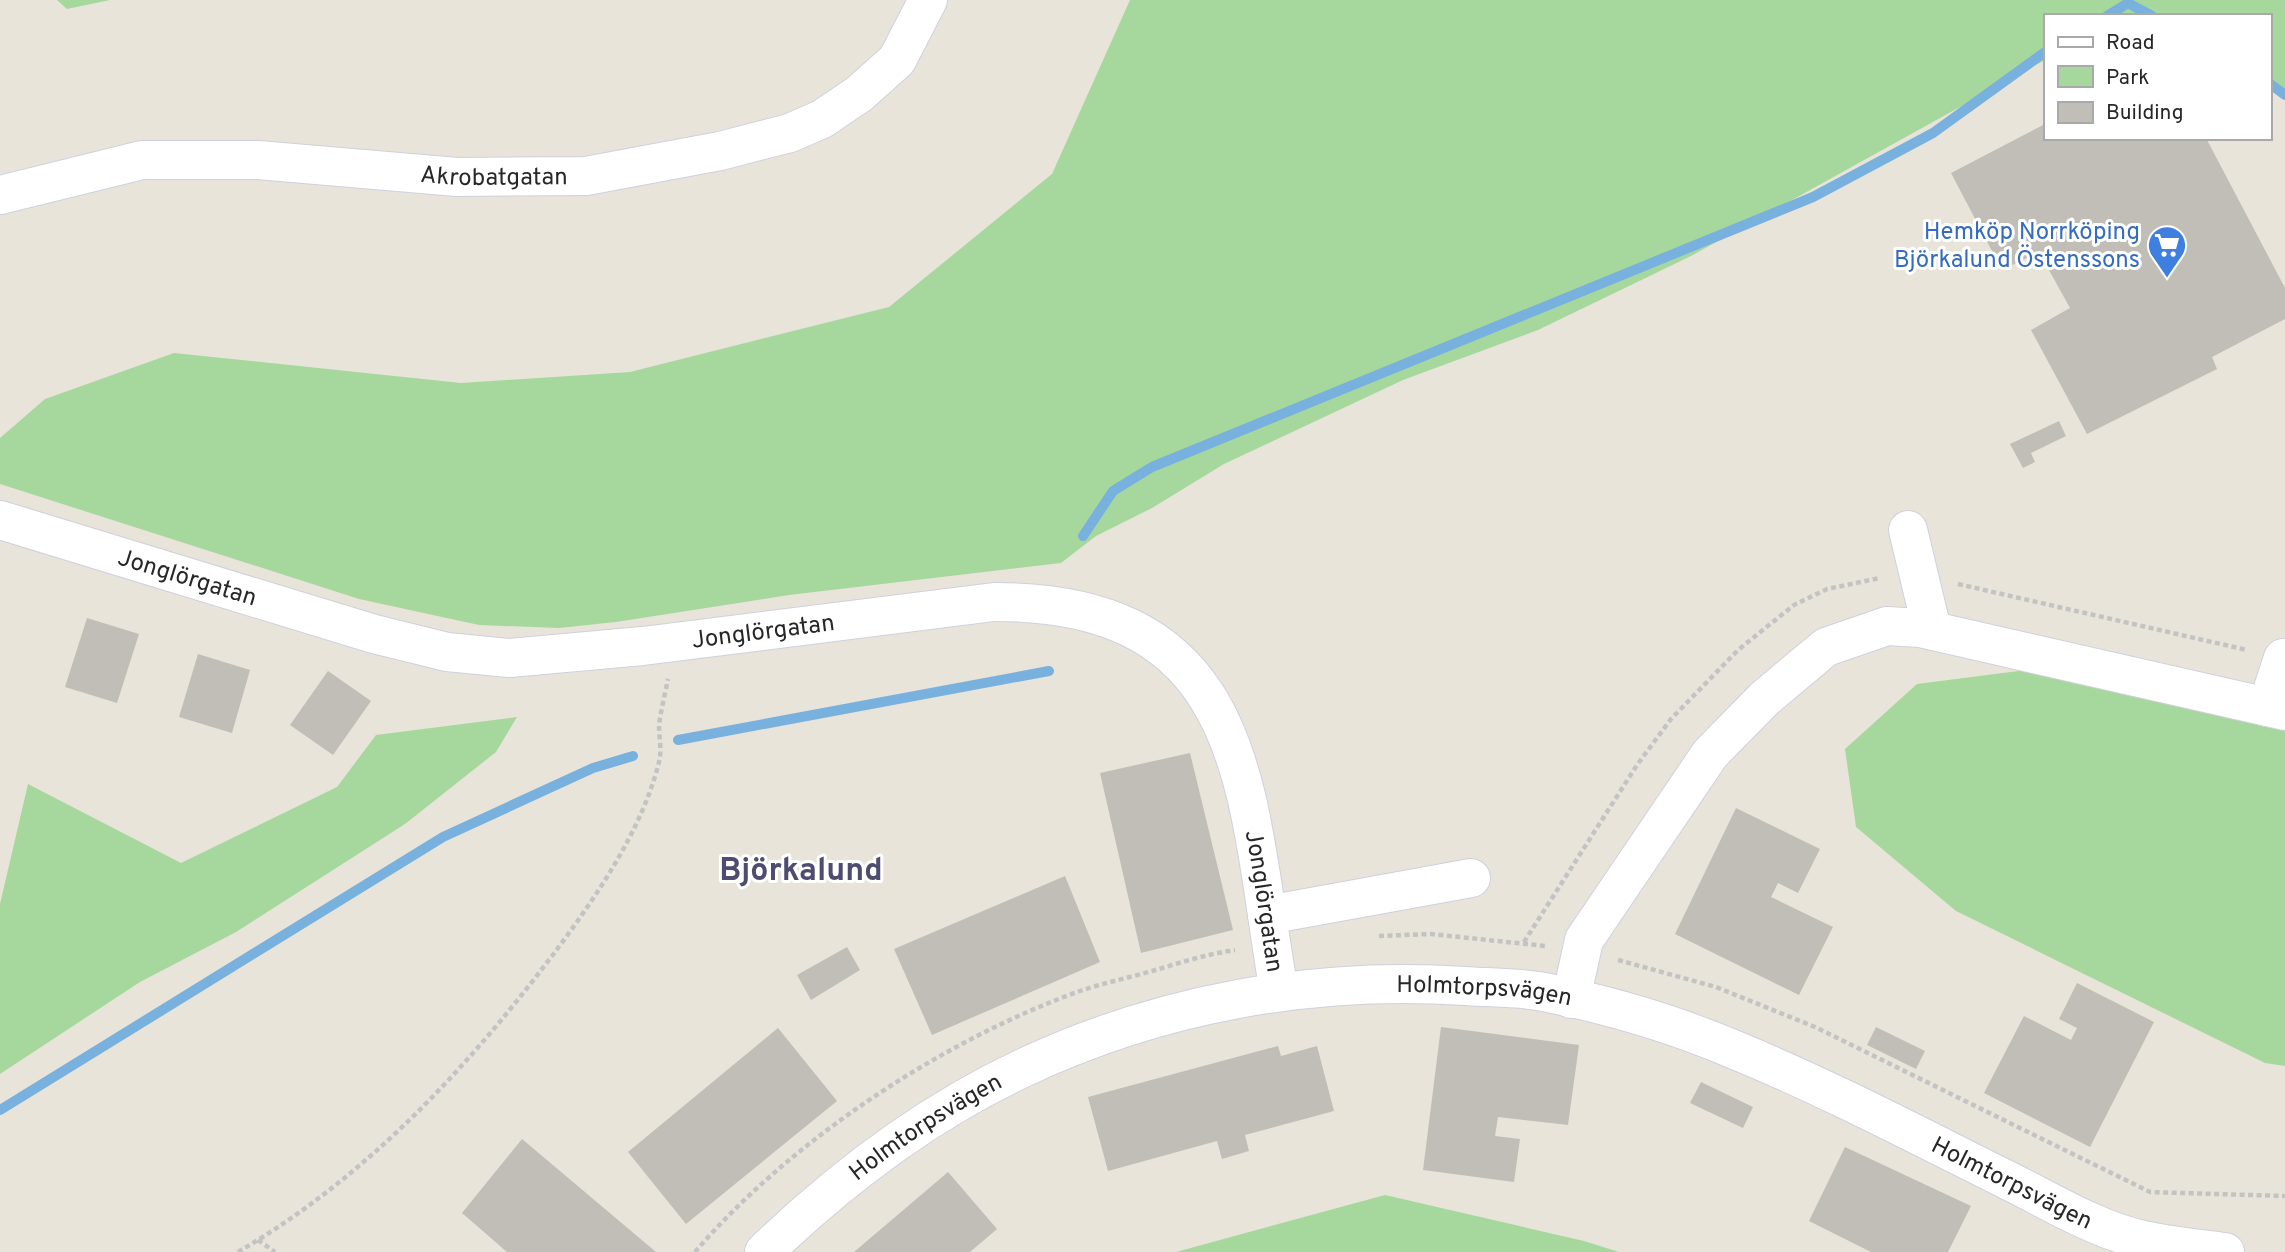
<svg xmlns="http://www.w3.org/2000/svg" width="2285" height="1252" viewBox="0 0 2285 1252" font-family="Overpass,sans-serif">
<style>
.green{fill:#a6d89d}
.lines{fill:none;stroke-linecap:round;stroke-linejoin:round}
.stream{stroke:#79b1de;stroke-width:10}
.building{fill:#c0beb7}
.minor-casing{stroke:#d0d0de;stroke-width:40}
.path{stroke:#c3c3c3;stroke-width:4.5;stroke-dasharray:5 3.5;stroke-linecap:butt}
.minor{stroke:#fff;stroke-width:38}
.labels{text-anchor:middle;stroke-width:6;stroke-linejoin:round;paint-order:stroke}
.street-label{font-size:24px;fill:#272727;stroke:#fff}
.shop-label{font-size:24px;fill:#366cbe;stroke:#fff;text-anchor:end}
.district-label{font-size:32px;font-weight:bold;fill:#4e4d71;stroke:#fff}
</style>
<rect width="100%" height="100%" fill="#e8e4da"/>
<!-- green -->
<g class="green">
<path d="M 57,0 L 110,0 L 67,9 Z"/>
<path d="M 1130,0 L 2285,0 L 2285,94 L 2269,89 L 2269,16 L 2045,16 L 2045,60 L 1691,256 L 1538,330 L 1403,380 L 1224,464 L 1152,508 L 1096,536 L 1061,563 L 789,595 L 616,622 L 559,628 L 479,625 L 359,599 L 0,484 L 0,438 L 45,399 L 174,353 L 461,383 L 630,372 L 889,307 L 1052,174 Z"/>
<path d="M 2034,669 L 2285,722 L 2285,1066 L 2265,1063 L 1956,911 L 1856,827 L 1845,749 L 1917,684 Z"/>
<path d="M 517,717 L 496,752 L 405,824 L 236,932 L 140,982 L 0,1074 L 0,904 L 28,784 L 181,863 L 337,787 L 376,735 Z"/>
<path d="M 1385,1195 L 1584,1241 L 1619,1252 L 1176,1252 Z"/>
</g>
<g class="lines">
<!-- stream -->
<g class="stream">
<path d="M 2107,16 L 2128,3 L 2152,16"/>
<path d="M 2269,83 L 2285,95"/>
<path d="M 1083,536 L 1113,491 L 1152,467 L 1813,197 L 1933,133 L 2045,52"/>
<path d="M 678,740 L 1049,671"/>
<path d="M 0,1110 L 443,837 L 593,768 L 633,756"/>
</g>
</g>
<!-- building -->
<g class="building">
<path d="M 2045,124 L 2045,138 L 2206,138 L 2285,288 L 2285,319 L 2212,357 L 2217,369 L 2087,434 L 2031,330 L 2070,308 L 2039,252 L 2002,270 L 1951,173 Z"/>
<path d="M 2059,421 L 2066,436 L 2031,453 L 2035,462 L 2023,468 L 2010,444 Z"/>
<path d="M 87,618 L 139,634 L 117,703 L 65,687 Z"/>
<path d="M 198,654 L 250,670 L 232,733 L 179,717 Z"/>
<path d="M 328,671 L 371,701 L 333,755 L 290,725 Z"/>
<path d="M 1190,753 L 1233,930 L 1141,953 L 1100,773 Z"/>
<path d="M 1736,808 L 1820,849 L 1798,893 L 1778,883 L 1771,897 L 1833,927 L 1799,995 L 1675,934 Z"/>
<path d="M 1065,876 L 1100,962 L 932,1035 L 894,949 Z"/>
<path d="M 847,947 L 860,970 L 811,1000 L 797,975 Z"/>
<path d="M 2077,983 L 2154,1022 L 2090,1147 L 1984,1093 L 2024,1016 L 2071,1040 L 2077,1028 L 2059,1019 Z"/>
<path d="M 1441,1027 L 1579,1045 L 1568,1125 L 1498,1117 L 1495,1136 L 1520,1139 L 1514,1182 L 1423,1170 Z"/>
<path d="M 1876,1027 L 1925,1051 L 1916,1069 L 1867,1045 Z"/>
<path d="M 778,1028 L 837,1101 L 686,1224 L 628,1152 Z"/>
<path d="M 1278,1046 L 1281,1056 L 1317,1046 L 1334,1111 L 1245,1135 L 1249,1151 L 1222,1159 L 1217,1141 L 1108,1171 L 1088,1097 Z"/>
<path d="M 1701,1082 L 1753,1107 L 1743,1128 L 1690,1103 Z"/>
<path d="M 522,1139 L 656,1252 L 507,1252 L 462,1213 Z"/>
<path d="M 1845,1147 L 1971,1206 L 1948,1252 L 1871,1252 L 1809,1221 Z"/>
<path d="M 948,1172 L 997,1229 L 970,1252 L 854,1252 Z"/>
</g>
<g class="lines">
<!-- minor casing -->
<g class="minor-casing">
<g id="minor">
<path id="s1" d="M 0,195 L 142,160 L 258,160 L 457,177 L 586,176 L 720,151 L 790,133 L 822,119 L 859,94 L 897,60 L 928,0"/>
<path id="s2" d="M 0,520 L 374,634 L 447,652 L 509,658 L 643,646 L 994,602 C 1255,601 1245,797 1279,992"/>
<path d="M 1908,530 L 1932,630"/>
<path d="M 2267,707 L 2283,658"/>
<path d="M 1267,915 L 1471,878"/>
<path d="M 1571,999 L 1584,940 L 1710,754 L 1765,698 L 1826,647 L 1887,626 L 1920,628 L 2285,711"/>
<path id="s3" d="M 764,1252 C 840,1179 927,1113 1023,1068 C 1161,1003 1313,976 1465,986 C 1491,988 1518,987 1544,992 C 1609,1005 1674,1024 1735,1050 C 1825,1087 1913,1133 2001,1177 C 2045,1198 2090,1227 2139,1239 C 2167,1246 2197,1248 2225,1252"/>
</g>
</g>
<!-- path -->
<g class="path">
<path d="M 1958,584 L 2247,650"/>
<path d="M 1379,936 L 1431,934 L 1545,946"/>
<path d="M 1524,942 L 1637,765 L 1671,719 L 1738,650 L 1794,605 L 1827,589 L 1880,578"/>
<path d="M 1618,960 L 1716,987 L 1815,1027 L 2150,1192 L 2285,1196"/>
<path d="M 258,1240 L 275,1252"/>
<path d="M 238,1252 C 365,1178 464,1072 552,956 C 594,900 642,831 659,762 C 662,751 659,737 659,725 C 661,710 665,694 668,679"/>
<path d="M 695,1252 C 790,1141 943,1040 1080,991 C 1103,983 1128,978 1152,971 C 1179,963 1207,954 1235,950"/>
</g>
<!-- minor -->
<use href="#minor" class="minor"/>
</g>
<!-- icons -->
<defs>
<g id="supermarket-pin" transform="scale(2.0125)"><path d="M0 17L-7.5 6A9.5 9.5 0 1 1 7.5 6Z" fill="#3f7fe0" stroke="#fff"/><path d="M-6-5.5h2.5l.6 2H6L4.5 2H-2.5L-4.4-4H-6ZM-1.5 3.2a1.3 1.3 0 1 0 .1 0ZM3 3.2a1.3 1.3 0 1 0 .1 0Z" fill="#fff"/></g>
</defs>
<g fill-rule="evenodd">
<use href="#supermarket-pin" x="2167" y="245"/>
</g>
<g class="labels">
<!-- street labels -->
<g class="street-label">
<text dy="8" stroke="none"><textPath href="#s1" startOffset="499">Akrobatgatan</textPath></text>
<text dy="8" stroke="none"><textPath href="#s2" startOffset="196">Jonglörgatan</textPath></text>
<text dy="8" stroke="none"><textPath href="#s2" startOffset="784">Jonglörgatan</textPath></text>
<text dy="8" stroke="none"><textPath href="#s2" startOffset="1475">Jonglörgatan</textPath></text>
<text dy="8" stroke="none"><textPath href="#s3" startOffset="793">Holmtorpsvägen</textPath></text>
<text dy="8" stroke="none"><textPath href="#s3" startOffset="205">Holmtorpsvägen</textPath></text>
<text dy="8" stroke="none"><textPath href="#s3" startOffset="1360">Holmtorpsvägen</textPath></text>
</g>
<!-- shop labels -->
<g class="shop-label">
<text x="2140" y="239">Hemköp Norrköping<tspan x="2140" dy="28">Björkalund Östenssons</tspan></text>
</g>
<!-- district labels -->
<g class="district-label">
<text x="801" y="880">Björkalund</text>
</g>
</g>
<!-- legend -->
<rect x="2044" y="14" width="228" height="126" fill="#ffffff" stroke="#a9a9a9" stroke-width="2"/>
<rect x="2058" y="37" width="35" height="10" fill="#ffffff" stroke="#a9a9a9" stroke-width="2"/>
<text x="2106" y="49" font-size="21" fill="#272727">Road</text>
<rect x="2058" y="66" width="35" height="21" fill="#a6d89d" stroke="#a9a9a9" stroke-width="2"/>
<text x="2106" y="84" font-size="21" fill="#272727">Park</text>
<rect x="2058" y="102" width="35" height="21" fill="#c0beb7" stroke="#a9a9a9" stroke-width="2"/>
<text x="2106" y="119" font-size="21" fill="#272727">Building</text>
</svg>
